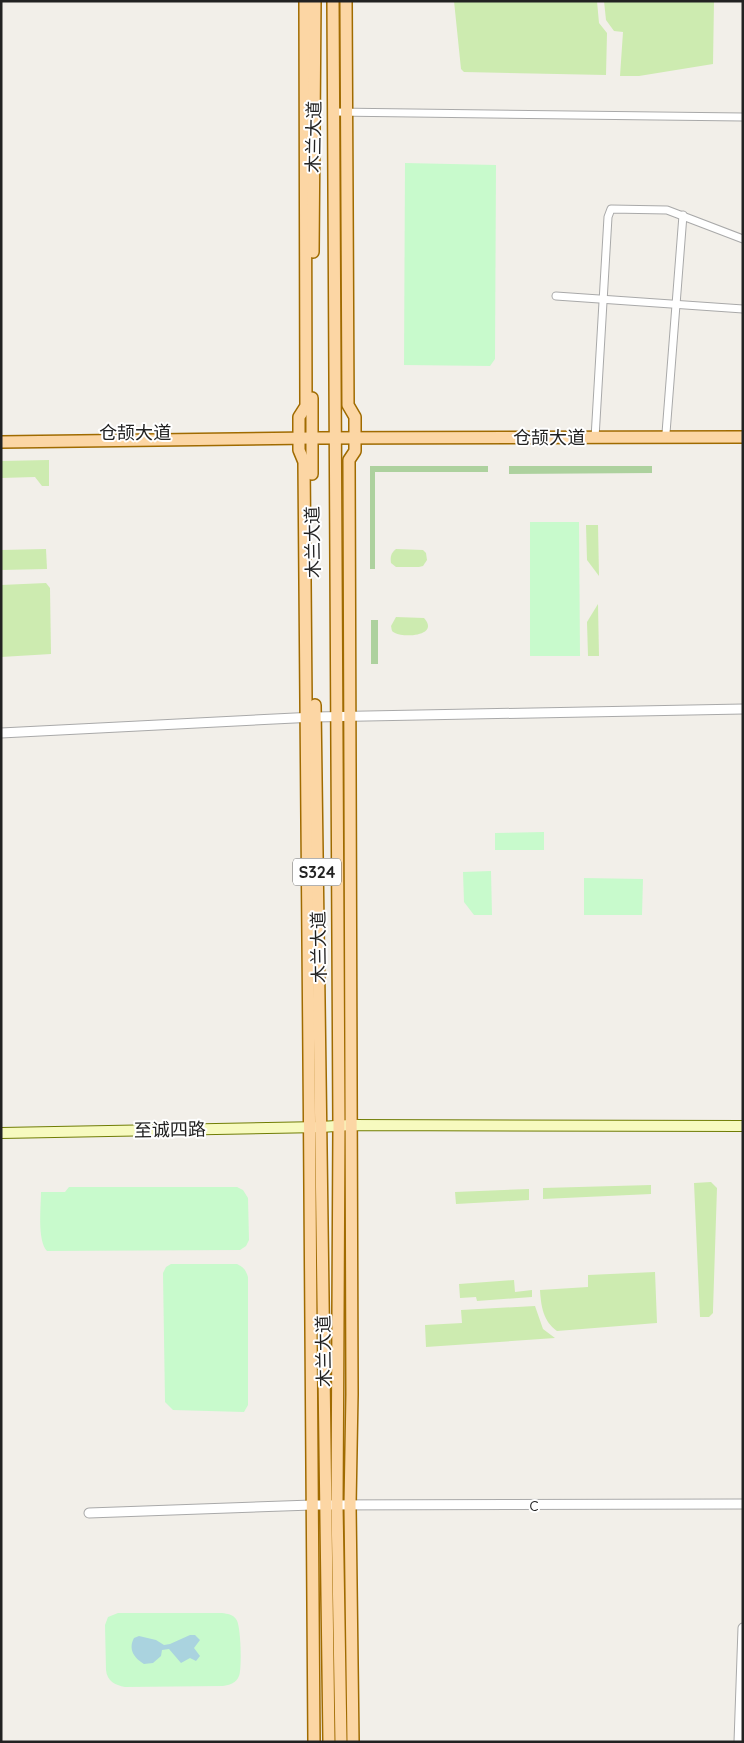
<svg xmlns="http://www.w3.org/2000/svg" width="744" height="1743" viewBox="0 0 744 1743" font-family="Quicksand,'Noto Sans SC',sans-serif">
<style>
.grass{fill:#cdebb0}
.forest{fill:#add19e}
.park{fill:#c8facc}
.water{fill:#aad3df}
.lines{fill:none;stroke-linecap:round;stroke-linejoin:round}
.minor-casing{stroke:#a9a9a9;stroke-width:9}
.tertiary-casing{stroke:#a9a9a9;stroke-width:11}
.secondary-casing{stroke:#707d05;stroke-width:12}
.primary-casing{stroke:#a06b00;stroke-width:14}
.minor{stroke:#fff;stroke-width:7}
.tertiary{stroke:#fff;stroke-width:9}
.secondary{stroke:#f7fabf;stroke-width:10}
.primary{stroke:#fcd6a4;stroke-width:11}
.labels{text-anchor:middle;stroke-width:4;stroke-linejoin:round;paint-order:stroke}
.shield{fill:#fff;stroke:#646464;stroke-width:1}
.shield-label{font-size:16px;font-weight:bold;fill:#222}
.street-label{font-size:18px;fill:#222;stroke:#fff}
</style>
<rect width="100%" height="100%" fill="#f2efe9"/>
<!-- grass -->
<g class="grass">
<path d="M 454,1 L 597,1 L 599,23 L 607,33 L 606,75 L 464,72 L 461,69 Z"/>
<path d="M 604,1 L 714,1 L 713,64 L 639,76 L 620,76 L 623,32 L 614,31 L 606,20 Z"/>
<path d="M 49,460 L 49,486 L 42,486 L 35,477 L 1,478 L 1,461 Z"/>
<path d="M 586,525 L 598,525 L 599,576 L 587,560 Z"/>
<path d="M 46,549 L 47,569 L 1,570 L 1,550 Z"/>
<path d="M 396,549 L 423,550 L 426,553 L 427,560 L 423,566 L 419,567 L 396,567 L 391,563 C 390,557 391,553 396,549 Z"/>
<path d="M 46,583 L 50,588 L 51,654 L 1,657 L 1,585 Z"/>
<path d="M 598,604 L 599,656 L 588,656 L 587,622 Z"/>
<path d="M 396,617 L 424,618 C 440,636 404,638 395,633 C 391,631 392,630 391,626 Z"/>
<path d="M 711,1182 L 717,1188 L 713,1310 L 713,1313 L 709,1317 L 700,1317 L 694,1183 Z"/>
<path d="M 651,1185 L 651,1194 L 543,1199 L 543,1188 Z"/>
<path d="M 529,1189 L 529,1200 L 456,1204 L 455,1192 Z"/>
<path d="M 655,1272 L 657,1323 L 557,1331 C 543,1321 541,1306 540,1290 L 588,1287 L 588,1275 Z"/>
<path d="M 514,1280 L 515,1292 L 532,1290 L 532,1297 L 477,1301 L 476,1297 L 460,1298 L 459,1284 Z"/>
<path d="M 535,1306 L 543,1329 L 555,1338 L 426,1347 L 425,1325 L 462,1323 L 461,1310 Z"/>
</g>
<!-- forest -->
<g class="forest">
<path d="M 370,466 L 488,466 L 488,472 L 375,472 L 375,569 L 370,569 Z"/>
<path d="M 509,466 L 652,466 L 652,473 L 509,474 Z"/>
<path d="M 378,620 L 378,664 L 371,664 L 371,620 Z"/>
</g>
<!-- park -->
<g class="park">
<path d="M 405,163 L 496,165 L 495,359 L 490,366 L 404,365 Z"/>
<path d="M 530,522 L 579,522 L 580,656 L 530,656 Z"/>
<path d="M 544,832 L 544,850 L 495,850 L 495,833 Z"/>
<path d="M 491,871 L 492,915 L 474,915 L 464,902 L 463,872 Z"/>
<path d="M 584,878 L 643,879 L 642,915 L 584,915 Z"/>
<path d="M 69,1187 L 237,1187 L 243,1190 L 248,1198 L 249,1240 L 246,1246 L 240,1250 L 47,1251 C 37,1240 41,1207 41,1192 L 65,1192 Z"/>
<path d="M 171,1264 L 237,1264 C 244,1267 246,1271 248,1277 L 248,1405 L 244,1412 L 173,1410 L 165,1402 L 163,1273 L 166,1267 Z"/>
<path d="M 118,1613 L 222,1613 C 228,1614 232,1614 236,1619 C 241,1624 242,1669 239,1676 C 236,1683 230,1685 223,1686 L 125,1687 C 115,1685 107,1681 106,1670 L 105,1625 L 108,1617 Z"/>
</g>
<!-- water -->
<path class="water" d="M 190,1635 L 195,1635 L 200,1640 L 194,1648 L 200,1656 L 196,1661 L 190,1658 L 181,1663 L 169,1649 L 162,1650 L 161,1656 L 153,1663 L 144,1664 C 134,1658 128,1649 134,1638 L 139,1636 L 156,1640 L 164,1645 L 170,1644 Z"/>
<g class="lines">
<!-- minor casing -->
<g class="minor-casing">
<g id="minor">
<path d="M 334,112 L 743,117"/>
<path d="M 556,296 L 743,309"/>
<path d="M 666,433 L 683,215"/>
<path d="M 595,438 L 608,217 L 611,209 L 667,210 L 743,239"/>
</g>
</g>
<!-- tertiary casing -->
<g class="tertiary-casing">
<g id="tertiary">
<path d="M 1,733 L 315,717 L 743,709"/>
<path d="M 89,1513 L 312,1505 L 743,1504"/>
<path d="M 739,1742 L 743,1628"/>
</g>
</g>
<!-- secondary casing -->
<g class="secondary-casing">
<path id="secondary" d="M 1,1133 L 321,1127 L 350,1125 L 743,1126"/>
</g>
<!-- primary casing -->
<g class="primary-casing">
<g id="primary">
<path d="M 305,1 L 306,406 L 299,417 L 299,450 L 304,462 C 309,889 310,1315 314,1742"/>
<path d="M 333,1 L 339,1126 L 337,1505 L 341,1742"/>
<path d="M 346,1 L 348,405 L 355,417 L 355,451 L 349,460 L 352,1394 L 350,1505 L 353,1742"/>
<path d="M 313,252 L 315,1"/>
<path d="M 312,398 L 312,474"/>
<path d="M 1,442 L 312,438 L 743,437"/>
<path d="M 315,705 L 329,1742"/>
</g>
</g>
<!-- minor -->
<use href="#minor" class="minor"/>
<!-- tertiary -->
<use href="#tertiary" class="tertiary"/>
<!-- secondary -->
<use href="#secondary" class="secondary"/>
<!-- primary -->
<use href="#primary" class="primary"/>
</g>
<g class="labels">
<!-- shield labels -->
<rect class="shield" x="293" y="858.5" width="48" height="27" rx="4"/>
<g class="shield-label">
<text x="317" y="878">S324</text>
</g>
<!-- street labels -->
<g class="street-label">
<text transform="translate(314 137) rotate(-89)" y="6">木兰大道</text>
<text x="135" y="439">仓颉大道</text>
<text x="549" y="444">仓颉大道</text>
<text transform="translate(313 542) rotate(-91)" y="6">木兰大道</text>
<text transform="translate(319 947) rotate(-91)" y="6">木兰大道</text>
<text transform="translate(170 1130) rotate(-1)" y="6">至诚四路</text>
<text transform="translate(324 1351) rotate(-91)" y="6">木兰大道</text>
<text x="534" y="1511">c</text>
</g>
</g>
<!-- border -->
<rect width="744" height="1743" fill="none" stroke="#222222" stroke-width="5"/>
</svg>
